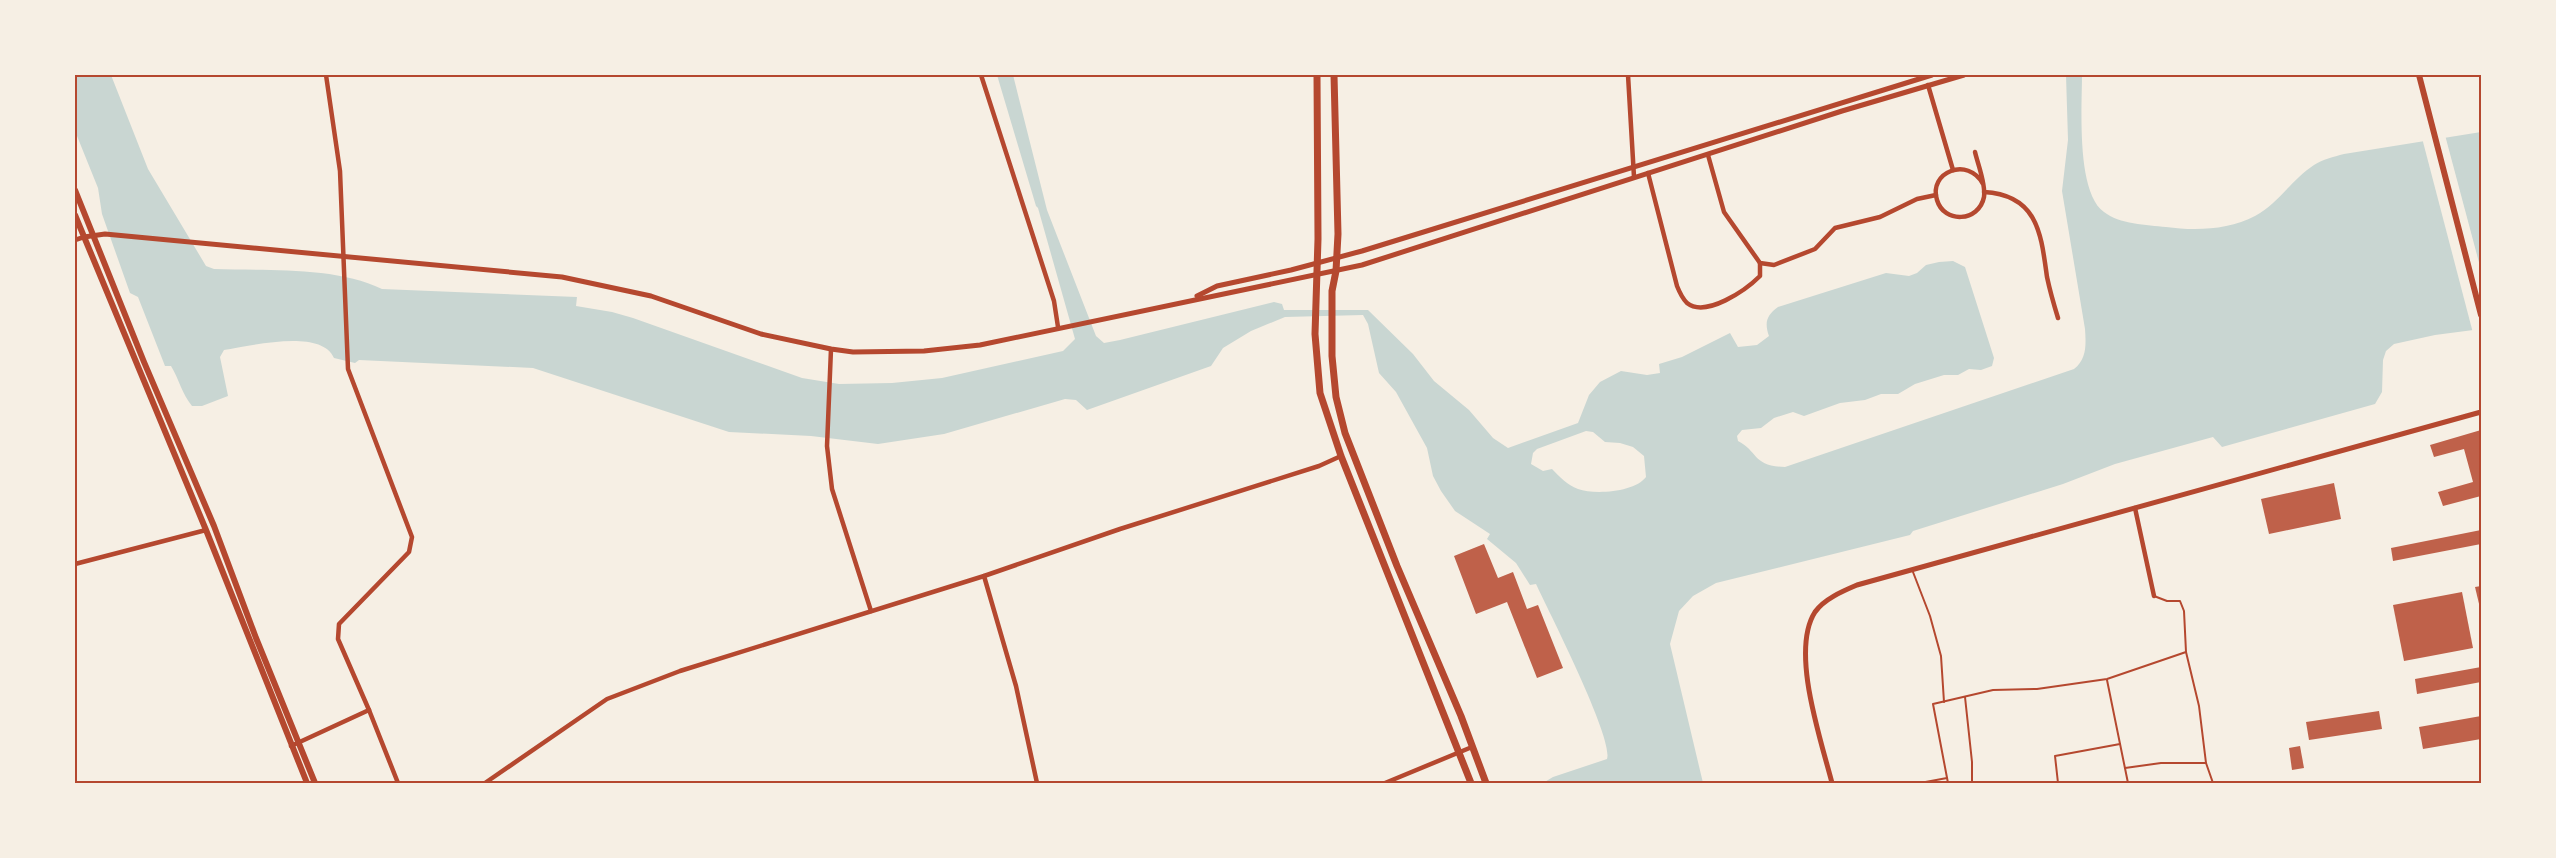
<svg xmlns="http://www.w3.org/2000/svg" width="2556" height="858" viewBox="0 0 2556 858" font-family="Karla,sans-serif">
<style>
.water{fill:#c9d6d2;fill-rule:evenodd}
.pier{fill:#f6efe4}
.building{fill:#bf614a}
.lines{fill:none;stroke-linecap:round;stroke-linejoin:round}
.service{stroke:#b5482f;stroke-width:2}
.minor{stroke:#b5482f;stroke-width:4.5}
.tertiary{stroke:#b5482f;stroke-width:5}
.secondary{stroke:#b5482f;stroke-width:6}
.primary{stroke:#b5482f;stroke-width:7}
.neatline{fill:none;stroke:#b5482f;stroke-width:2}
</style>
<rect width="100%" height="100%" fill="#f6efe4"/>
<!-- water -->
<path class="water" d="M 75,75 L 111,75 L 148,169 L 206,266 L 214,269 C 265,271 335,266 382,289 L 577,297 L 576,306 L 612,312 L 633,318 L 802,378 L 839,384 L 892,383 L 942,378 L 1063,351 L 1075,339 L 1038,208 L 1036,206 L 997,75 L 1013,75 L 1047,210 L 1096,336 L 1104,343 L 1120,340 L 1274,302 L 1282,304 L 1284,310 L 1368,310 L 1413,354 L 1434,381 L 1469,410 L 1493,438 L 1508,448 L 1578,423 L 1589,395 L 1600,382 L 1621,371 L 1647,375 L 1660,373 L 1659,364 L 1682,357 L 1730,333 L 1738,347 L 1757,345 L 1769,336 C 1764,322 1767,315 1778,307 L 1886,273 L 1909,276 L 1917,273 L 1926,265 L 1939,262 L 1953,261 L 1965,267 L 1994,358 L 1992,366 L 1981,370 L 1969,369 L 1958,375 L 1944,375 L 1915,384 L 1898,394 L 1881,394 L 1865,400 L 1840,403 L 1804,416 L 1793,412 L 1774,418 L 1761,428 L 1742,430 L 1737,436 L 1738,441 C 1759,452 1752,466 1785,467 L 2074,369 C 2087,359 2086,344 2085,329 L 2062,191 L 2068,140 L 2066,75 L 2082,75 C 2082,107 2076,192 2104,212 C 2119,224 2147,225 2166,227 C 2195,231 2229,230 2255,216 C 2278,204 2292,179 2314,165 C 2323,159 2333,157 2344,154 L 2481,132 L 2481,329 L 2435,335 L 2394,344 L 2386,351 L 2383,360 L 2382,392 L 2375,404 L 2222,447 L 2213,437 L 2115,464 L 2063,484 L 1913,531 L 1910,535 L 1716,583 L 1693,596 L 1679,611 L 1670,644 L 1703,783 L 1543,783 L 1553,777 L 1607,759 C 1614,739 1548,610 1536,584 L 1530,585 L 1516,563 L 1487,539 L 1490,534 L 1455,511 L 1441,491 L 1433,476 L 1427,448 L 1396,392 L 1379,373 L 1368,324 L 1363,315 L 1285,317 L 1251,331 L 1223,348 L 1211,366 L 1087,410 L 1076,400 L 1065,399 L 944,434 L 878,444 L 811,436 L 729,432 L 533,368 L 359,360 L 355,363 L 334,358 C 321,328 251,346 224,350 L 220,357 L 228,396 L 202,406 L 192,406 C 182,394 179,379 171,366 L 165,366 L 138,297 L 130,293 L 102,214 L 98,188 L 75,131 ZM 1586,431 L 1593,432 L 1605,442 L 1620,443 L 1633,447 L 1644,456 L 1646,477 C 1635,492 1595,495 1578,489 C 1567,485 1560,477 1552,469 L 1543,471 L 1531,464 L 1533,453 L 1537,449 Z"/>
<!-- pier -->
<path class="pier" d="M 2445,135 L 2481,270 L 2481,332 L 2473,333 L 2422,138 Z"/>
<!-- building -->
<g class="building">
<path d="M 2481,430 L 2481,496 L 2443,506 L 2438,492 L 2473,482 L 2464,449 L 2434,457 L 2430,445 Z"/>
<path d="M 2334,483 L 2341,519 L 2269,534 L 2261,499 Z"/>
<path d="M 2481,530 L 2481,544 L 2393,561 L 2391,548 Z"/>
<path d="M 1484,544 L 1498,578 L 1513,572 L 1527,609 L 1538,605 L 1563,668 L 1537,678 L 1507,602 L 1476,614 L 1454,556 Z"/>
<path d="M 2481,586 L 2481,608 L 2480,608 L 2475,587 Z"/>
<path d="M 2462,592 L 2473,648 L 2404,661 L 2393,605 Z"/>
<path d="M 2481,667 L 2481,682 L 2417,694 L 2415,679 Z"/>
<path d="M 2379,711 L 2382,729 L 2309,740 L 2306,722 Z"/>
<path d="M 2481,716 L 2481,739 L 2423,749 L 2419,727 Z"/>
<path d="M 2300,746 L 2304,768 L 2292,770 L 2289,748 Z"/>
</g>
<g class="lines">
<!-- service -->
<g class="service">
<path d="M 1913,572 L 1930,616 L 1941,656 L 1944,702"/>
<path d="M 2154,596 L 2167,601 L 2180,601 L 2184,611 L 2186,652 L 2199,706 L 2206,763 L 2213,783"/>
<path d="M 2107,680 L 2128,783"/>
<path d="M 1965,697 L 1972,762 L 1972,783"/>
<path d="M 2125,768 L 2161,763 L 2206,763"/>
<path d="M 1920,783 L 1947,778"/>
<path d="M 1948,783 L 1933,704 L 1993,690 L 2037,689 L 2107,679 L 2186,652"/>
<path d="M 2058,783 L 2055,756 L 2120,744"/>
</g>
<!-- minor -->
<g class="minor">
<path d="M 326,75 L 340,171 L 348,369 L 412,537 L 409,552 L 339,624 L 338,639 L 369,710"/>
<path d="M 981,75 L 1054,301 L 1058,327"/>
<path d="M 1628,75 L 1634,177"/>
<path d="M 1928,85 L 1953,170"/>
<path d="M 1975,152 C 1978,165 1986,184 1984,197 C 1979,222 1944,224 1937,200 C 1928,172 1968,156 1983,184"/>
<path d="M 1708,155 L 1724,212 L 1760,263 L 1774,265 L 1815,249 L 1835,228 L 1880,217 L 1917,199 L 1936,195"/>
<path d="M 1648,173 L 1677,286 C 1679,291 1683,299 1687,303 C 1706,318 1746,290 1760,276 L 1760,263"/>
<path d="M 1984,192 C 2038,195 2041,234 2047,277 C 2050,291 2054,305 2058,318"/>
<path d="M 75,240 L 84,237"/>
<path d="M 831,349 L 827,446 L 832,489 L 871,611"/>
<path d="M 2135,508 L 2154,596"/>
<path d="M 75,564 L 206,530"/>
<path d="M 984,576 L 1016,686 L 1037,783"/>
<path d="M 291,746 L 369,710 L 398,783"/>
<path d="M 485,783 L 607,699 L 680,671 L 984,576 L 1120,529 L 1319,466 L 1341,456"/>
<path d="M 1385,783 L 1472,747"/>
</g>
<!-- tertiary -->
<g class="tertiary">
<path d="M 84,237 L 105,234 L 562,277 L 651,296 L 761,334 L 831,349 L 853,352 L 924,351 L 980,345 L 1362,265 L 1842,111 L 1964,75"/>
<path d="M 1197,296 L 1217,286 L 1291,270 L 1362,251 L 1932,75"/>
<path d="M 1832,783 C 1821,740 1790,651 1815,612 C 1824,599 1843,591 1857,585 L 2481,412"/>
</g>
<!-- secondary -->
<g class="secondary">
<path d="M 2419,75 L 2481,315"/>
<path d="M 75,190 L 144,362 L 214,526 L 256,638 L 315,783"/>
<path d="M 75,215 L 206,530 L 307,783"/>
</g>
<!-- primary -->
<g class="primary">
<path d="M 1317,75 L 1318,239 L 1315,334 L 1320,393 L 1341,456 L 1471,783"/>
<path d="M 1334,75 L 1338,234 L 1336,271 L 1332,291 L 1332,356 L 1336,397 L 1345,433 L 1397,566 L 1461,716 L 1486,783"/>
</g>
</g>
<!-- border -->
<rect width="2556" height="858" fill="none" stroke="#f6efe4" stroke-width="153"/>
<rect x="76" y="76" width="2404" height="706" class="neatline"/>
</svg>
